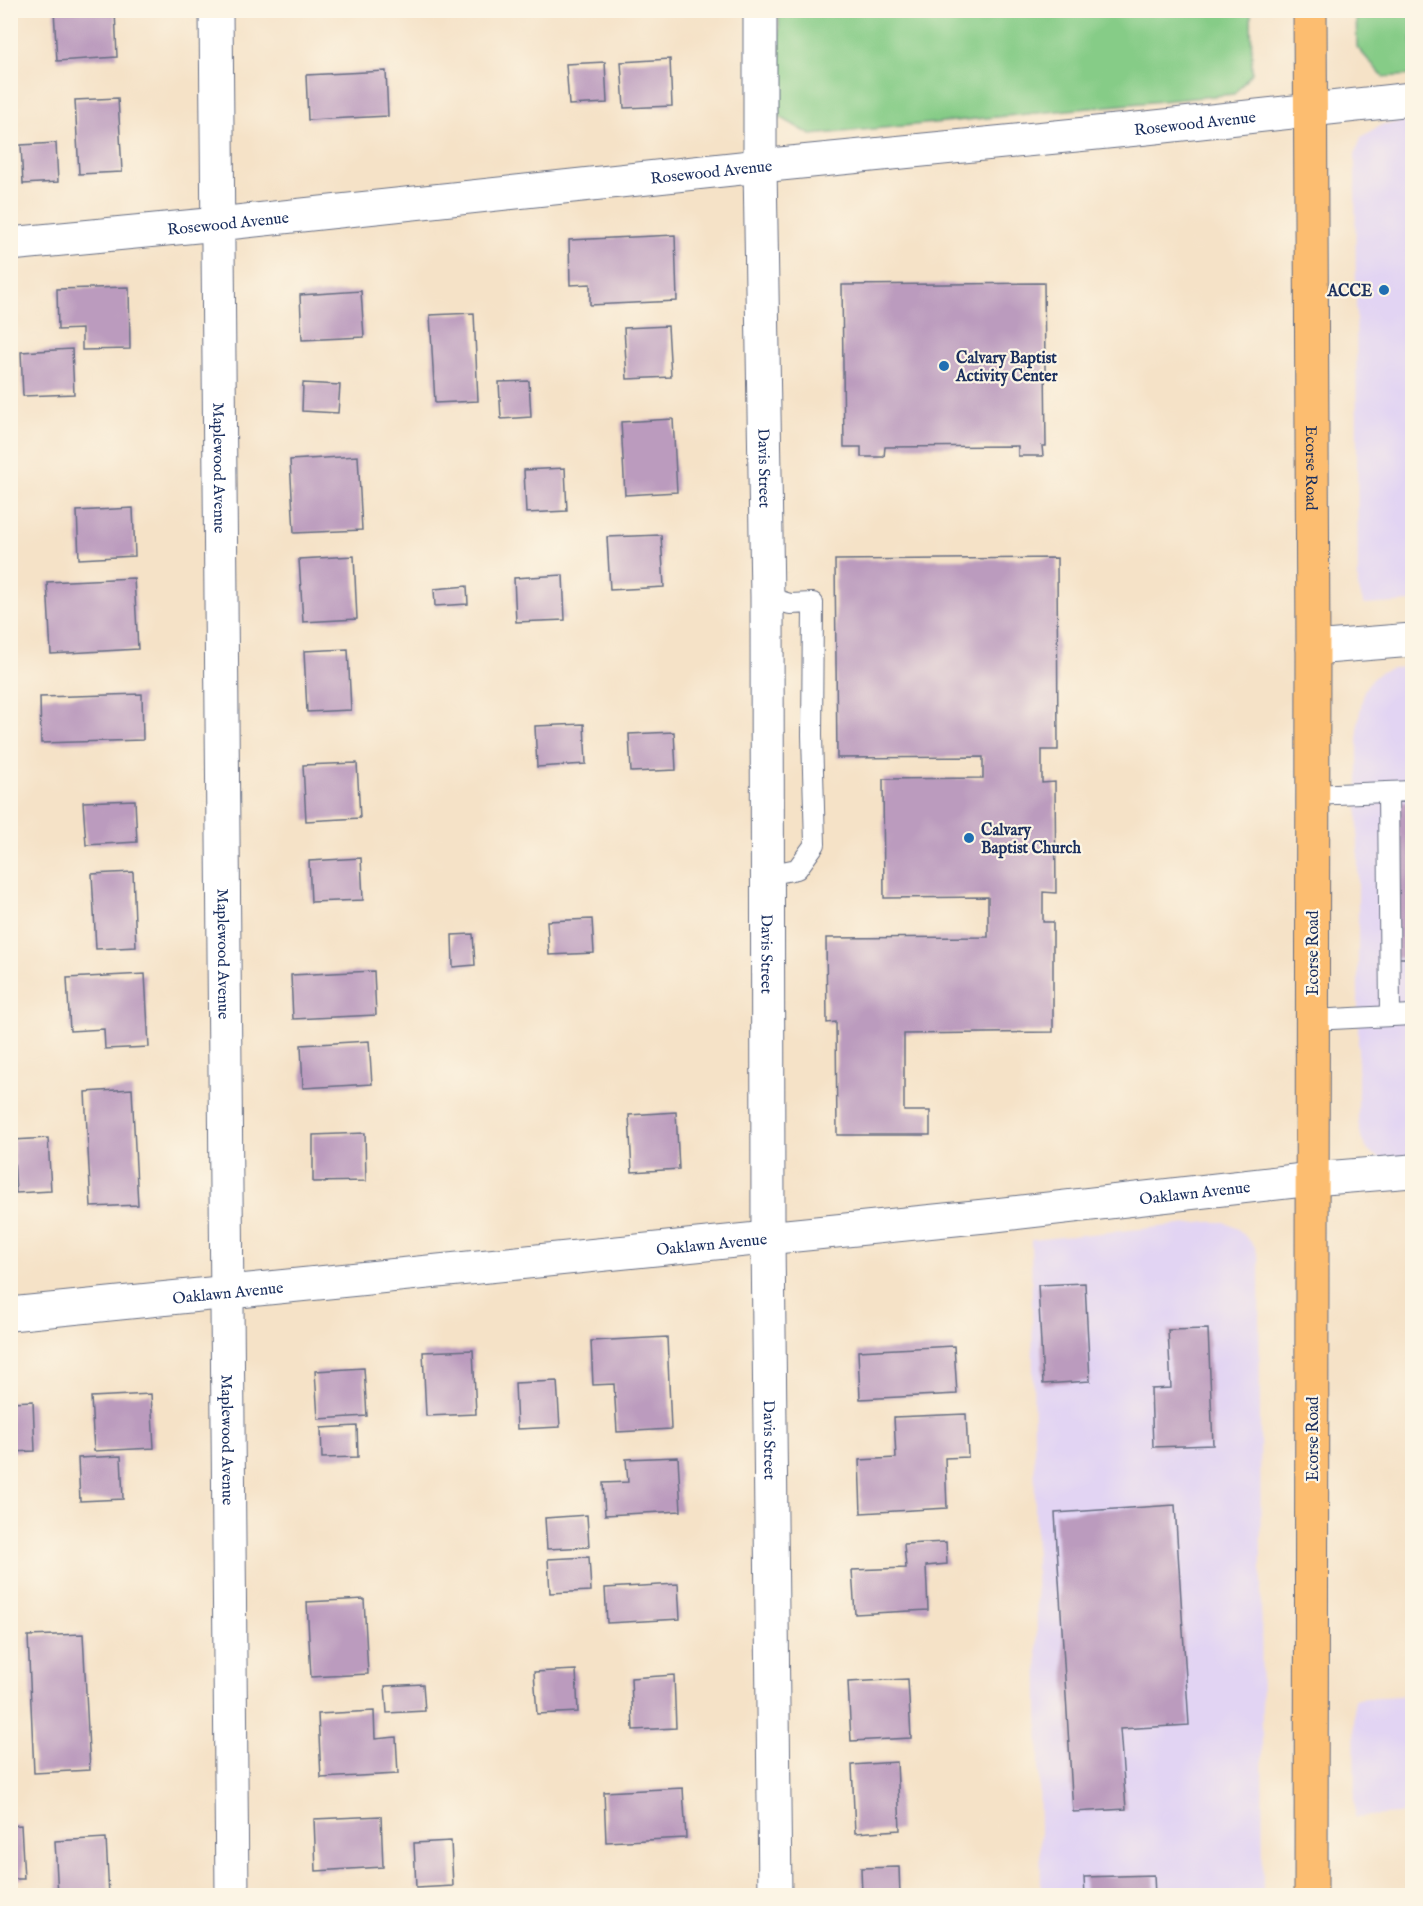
<svg xmlns="http://www.w3.org/2000/svg" width="1423" height="1906" viewBox="0 0 1423 1906" font-family="'IM FELL English',serif">
<style>
.built{fill:#e2d4f3}
.green{fill:#86cc87;stroke:#507e72;stroke-width:1.5}
.building{fill:#bb9bbe}
.lines{fill:none;stroke-linecap:round;stroke-linejoin:round}
.service-casing{stroke:#676e83;stroke-width:22}
.minor-casing{stroke:#676e83;stroke-width:35}
.primary-casing{stroke:#676e83;stroke-width:35}
.service{stroke:#fff;stroke-width:20}
.minor{stroke:#fff;stroke-width:33}
.primary{stroke:#fcbd6f;stroke-width:33}
.poi-dot{fill:#1f6fb2;stroke:#fcf5e5;stroke-width:2}
.labels{text-anchor:middle;stroke-width:4.5;stroke-linejoin:round;paint-order:stroke}
.street-label{font-size:16px;fill:#1b2f5e;stroke:#fcf5e5}
.poi-label{font-size:16px;font-weight:bold;fill:#1b2f5e;stroke:#fcf5e5;text-anchor:start}
</style>
<rect width="100%" height="100%" fill="#fcf5e5"/>
<filter id="ink" filterUnits="userSpaceOnUse"><feTurbulence type="fractalNoise" baseFrequency=".0167" numOctaves="2"/><feDisplacementMap in="SourceGraphic" scale="12" xChannelSelector="R" yChannelSelector="G"/><feConvolveMatrix kernelMatrix="1 2 1 2 8 2 1 2 1" color-interpolation-filters="sRGB"/></filter>
<filter id="wash" filterUnits="userSpaceOnUse"><feTurbulence type="fractalNoise" baseFrequency=".008" numOctaves="4" result="noise"/><feDisplacementMap in="SourceGraphic" scale="24" xChannelSelector="R" yChannelSelector="G"/><feGaussianBlur stdDeviation="1.35" result="paint"/><feColorMatrix in="noise" values="0 0 0 0 0 0 0 0 0 0 0 0 0 0 0 0 0 1.4 0 .05"/><feComposite in="paint" operator="in"/></filter>
<g filter="url(#wash)">
<rect width="100%" height="100%" fill="#f5e2c7"/>
<!-- built -->
<g class="built">
<path d="M 1412,121 L 1412,602 L 1364,605 L 1358,587 L 1355,154 L 1361,138 L 1383,124 Z"/>
<path d="M 1412,667 L 1412,1165 L 1387,1163 L 1369,1152 L 1362,1141 L 1358,1122 L 1358,723 L 1364,690 L 1370,681 L 1379,673 L 1392,668 Z"/>
<path d="M 1209,1222 L 1224,1222 L 1238,1229 L 1254,1245 L 1259,1259 L 1263,1895 L 1041,1895 L 1031,1240 Z"/>
<path d="M 1412,1695 L 1412,1813 L 1355,1817 L 1354,1699 Z"/>
</g>
<!-- green -->
<g class="green">
<path d="M 779,11 L 1251,11 L 1252,73 L 1234,94 L 811,135 L 780,117 Z"/>
<path d="M 1356,11 L 1412,11 L 1412,75 L 1383,77 L 1357,47 Z"/>
</g>
<g id="blocks">
<!-- building -->
<g class="building">
<path d="M 54,10 L 115,10 L 117,57 L 57,61 Z"/>
<path d="M 670,59 L 672,106 L 624,108 L 621,62 Z"/>
<path d="M 605,62 L 607,103 L 569,105 L 566,64 Z"/>
<path d="M 386,71 L 388,116 L 308,120 L 306,75 Z"/>
<path d="M 118,98 L 122,172 L 79,174 L 75,100 Z"/>
<path d="M 56,143 L 58,182 L 23,184 L 21,145 Z"/>
<path d="M 675,235 L 677,301 L 590,305 L 590,284 L 570,285 L 569,240 Z"/>
<path d="M 1044,283 L 1046,446 L 1042,446 L 1043,456 L 1018,456 L 1018,446 L 885,447 L 884,457 L 861,457 L 861,447 L 844,447 L 842,285 Z"/>
<path d="M 129,287 L 130,349 L 82,350 L 82,329 L 58,330 L 57,289 Z"/>
<path d="M 361,291 L 364,337 L 302,340 L 300,295 Z"/>
<path d="M 474,313 L 478,401 L 435,403 L 430,315 Z"/>
<path d="M 668,326 L 671,377 L 627,379 L 624,328 Z"/>
<path d="M 72,349 L 74,394 L 23,396 L 21,352 Z"/>
<path d="M 529,381 L 531,417 L 501,419 L 499,382 Z"/>
<path d="M 303,383 L 340,385 L 338,413 L 302,411 Z"/>
<path d="M 673,419 L 677,492 L 625,495 L 621,422 Z"/>
<path d="M 358,456 L 362,530 L 294,533 L 290,460 Z"/>
<path d="M 565,468 L 567,511 L 526,513 L 524,470 Z"/>
<path d="M 133,508 L 135,556 L 79,559 L 77,511 Z"/>
<path d="M 661,535 L 664,587 L 610,590 L 607,537 Z"/>
<path d="M 354,556 L 357,619 L 303,622 L 299,559 Z"/>
<path d="M 1057,558 L 1058,750 L 1042,750 L 1042,783 L 1055,782 L 1056,893 L 1043,892 L 1043,922 L 1053,922 L 1053,1032 L 904,1034 L 904,1111 L 930,1111 L 930,1135 L 837,1135 L 836,1022 L 827,1023 L 826,938 L 988,937 L 988,897 L 884,898 L 883,779 L 983,778 L 983,757 L 837,758 L 835,560 Z"/>
<path d="M 563,575 L 565,620 L 516,622 L 514,578 Z"/>
<path d="M 134,578 L 138,649 L 51,654 L 47,582 Z"/>
<path d="M 467,586 L 468,604 L 435,606 L 434,589 Z"/>
<path d="M 348,649 L 351,710 L 307,712 L 304,651 Z"/>
<path d="M 142,694 L 143,740 L 41,743 L 40,697 Z"/>
<path d="M 584,724 L 586,764 L 537,767 L 535,726 Z"/>
<path d="M 674,732 L 676,770 L 631,772 L 629,734 Z"/>
<path d="M 357,763 L 360,818 L 306,821 L 303,765 Z"/>
<path d="M 135,800 L 137,842 L 86,845 L 83,802 Z"/>
<path d="M 1393,802 L 1412,802 L 1412,958 L 1395,958 Z"/>
<path d="M 361,858 L 363,900 L 311,902 L 309,861 Z"/>
<path d="M 133,872 L 136,947 L 96,949 L 92,874 Z"/>
<path d="M 592,919 L 594,953 L 549,955 L 547,921 Z"/>
<path d="M 473,934 L 475,965 L 453,967 L 452,935 Z"/>
<path d="M 374,971 L 376,1015 L 293,1019 L 291,975 Z"/>
<path d="M 145,974 L 149,1047 L 105,1049 L 104,1029 L 70,1031 L 67,978 Z"/>
<path d="M 369,1041 L 372,1084 L 303,1088 L 301,1045 Z"/>
<path d="M 132,1089 L 138,1205 L 91,1207 L 85,1092 Z"/>
<path d="M 676,1112 L 679,1169 L 632,1172 L 629,1115 Z"/>
<path d="M 365,1133 L 366,1181 L 313,1182 L 313,1135 Z"/>
<path d="M 48,1138 L 51,1191 L 16,1193 L 13,1140 Z"/>
<path d="M 1085,1283 L 1090,1381 L 1043,1384 L 1038,1285 Z"/>
<path d="M 1208,1329 L 1213,1445 L 1153,1447 L 1151,1389 L 1171,1388 L 1168,1330 Z"/>
<path d="M 667,1337 L 671,1429 L 617,1432 L 614,1384 L 593,1385 L 591,1341 Z"/>
<path d="M 954,1346 L 957,1394 L 860,1399 L 858,1351 Z"/>
<path d="M 473,1350 L 476,1414 L 426,1416 L 423,1352 Z"/>
<path d="M 364,1368 L 367,1416 L 318,1419 L 315,1371 Z"/>
<path d="M 557,1381 L 560,1427 L 517,1429 L 515,1383 Z"/>
<path d="M 151,1394 L 154,1448 L 94,1451 L 91,1397 Z"/>
<path d="M 33,1401 L 35,1451 L 10,1452 L 10,1402 Z"/>
<path d="M 966,1414 L 968,1457 L 945,1458 L 947,1508 L 861,1513 L 859,1460 L 896,1458 L 894,1417 Z"/>
<path d="M 357,1426 L 358,1457 L 322,1458 L 321,1428 Z"/>
<path d="M 121,1456 L 123,1499 L 80,1501 L 78,1458 Z"/>
<path d="M 678,1457 L 681,1511 L 605,1515 L 603,1483 L 628,1482 L 626,1459 Z"/>
<path d="M 1175,1505 L 1189,1725 L 1120,1729 L 1126,1809 L 1073,1812 L 1055,1513 Z"/>
<path d="M 587,1515 L 589,1547 L 547,1549 L 545,1518 Z"/>
<path d="M 946,1542 L 947,1564 L 926,1566 L 928,1610 L 855,1614 L 852,1570 L 906,1568 L 904,1544 Z"/>
<path d="M 589,1557 L 591,1591 L 550,1593 L 548,1559 Z"/>
<path d="M 678,1584 L 680,1619 L 607,1623 L 605,1588 Z"/>
<path d="M 364,1599 L 368,1674 L 311,1677 L 307,1602 Z"/>
<path d="M 83,1634 L 90,1770 L 34,1773 L 28,1636 Z"/>
<path d="M 576,1670 L 578,1712 L 537,1714 L 534,1672 Z"/>
<path d="M 674,1675 L 676,1728 L 633,1730 L 631,1678 Z"/>
<path d="M 908,1679 L 911,1738 L 851,1741 L 848,1682 Z"/>
<path d="M 423,1684 L 425,1711 L 387,1713 L 385,1686 Z"/>
<path d="M 374,1711 L 375,1739 L 396,1737 L 398,1774 L 321,1778 L 318,1714 Z"/>
<path d="M 897,1762 L 900,1830 L 855,1833 L 852,1765 Z"/>
<path d="M 683,1788 L 686,1838 L 606,1842 L 604,1792 Z"/>
<path d="M 381,1816 L 383,1867 L 316,1871 L 314,1819 Z"/>
<path d="M 21,1825 L 24,1879 L 10,1879 L 10,1826 Z"/>
<path d="M 106,1838 L 109,1896 L 58,1896 L 55,1841 Z"/>
<path d="M 451,1841 L 453,1886 L 416,1888 L 414,1843 Z"/>
<path d="M 899,1867 L 900,1896 L 862,1896 L 861,1868 Z"/>
<path d="M 1154,1875 L 1155,1896 L 1085,1896 L 1084,1877 Z"/>
</g>
</g>
</g>
<g filter="url(#ink)">
<use href="#blocks" fill-opacity="0" stroke="#676e83" stroke-width="1.5"/>
<g class="lines">
<!-- service casing -->
<g class="service-casing">
<g id="service">
<path d="M 767,597 L 790,604 L 813,603 L 812,735 L 815,844 L 797,869 L 767,875"/>
<path d="M 1388,792 L 1390,1016"/>
<path d="M 1311,795 L 1412,791"/>
<path d="M 1312,1020 L 1412,1015"/>
</g>
</g>
<!-- minor casing -->
<g class="minor-casing">
<g id="minor">
<path id="s1" d="M 216,10 L 232,1896"/>
<path id="s2" d="M 760,10 L 760,166 L 767,597 L 768,1238 L 775,1896"/>
<path id="s3" d="M 10,244 L 218,224 L 760,166 L 1137,129 L 1412,99"/>
<path d="M 1313,648 L 1412,640"/>
<path id="s4" d="M 10,1314 L 995,1215 L 1312,1179 L 1412,1171"/>
</g>
</g>
<!-- primary casing -->
<g class="primary-casing">
<g id="primary">
<path id="s5" d="M 1310,10 L 1313,648 L 1311,1896"/>
</g>
</g>
<!-- service -->
<use href="#service" class="service"/>
<!-- minor -->
<use href="#minor" class="minor"/>
<!-- primary -->
<use href="#primary" class="primary"/>
</g>
</g>
<!-- markers -->
<g class="poi-dot">
<circle cx="1384" cy="290" r="6"/>
<circle cx="944" cy="366" r="6"/>
<circle cx="969" cy="838" r="6"/>
</g>
<g class="labels">
<!-- street labels -->
<g class="street-label">
<text dy="6" stroke="none"><textPath href="#s3" startOffset="1191">Rosewood Avenue</textPath></text>
<text dy="6" stroke="none"><textPath href="#s3" startOffset="705">Rosewood Avenue</textPath></text>
<text dy="6" stroke="none"><textPath href="#s3" startOffset="219">Rosewood Avenue</textPath></text>
<text dy="6" stroke="none"><textPath href="#s1" startOffset="458">Maplewood Avenue</textPath></text>
<text dy="6" stroke="none"><textPath href="#s2" startOffset="458">Davis Street</textPath></text>
<text dy="6" stroke="none"><textPath href="#s5" startOffset="458">Ecorse Road</textPath></text>
<text dy="6" stroke="none"><textPath href="#s1" startOffset="944">Maplewood Avenue</textPath></text>
<text dy="6" stroke="none"><textPath href="#s2" startOffset="944">Davis Street</textPath></text>
<text transform="translate(1312 953) rotate(-90)" y="6">Ecorse Road</text>
<text dy="6" stroke="none"><textPath href="#s4" startOffset="1191">Oaklawn Avenue</textPath></text>
<text dy="6" stroke="none"><textPath href="#s4" startOffset="705">Oaklawn Avenue</textPath></text>
<text dy="6" stroke="none"><textPath href="#s4" startOffset="219">Oaklawn Avenue</textPath></text>
<text dy="6" stroke="none"><textPath href="#s1" startOffset="1430">Maplewood Avenue</textPath></text>
<text dy="6" stroke="none"><textPath href="#s2" startOffset="1430">Davis Street</textPath></text>
<text transform="translate(1312 1439) rotate(-90)" y="6">Ecorse Road</text>
</g>
<!-- poi labels -->
<g class="poi-label">
<text x="1372" y="296" text-anchor="end">ACCE</text>
<text x="956" y="363">Calvary Baptist<tspan x="956" dy="18">Activity Center</tspan></text>
<text x="981" y="835">Calvary<tspan x="981" dy="18">Baptist Church</tspan></text>
</g>
</g>
<!-- margin -->
<rect width="1423" height="1906" fill="none" stroke="#fcf5e5" stroke-width="36"/>
</svg>
